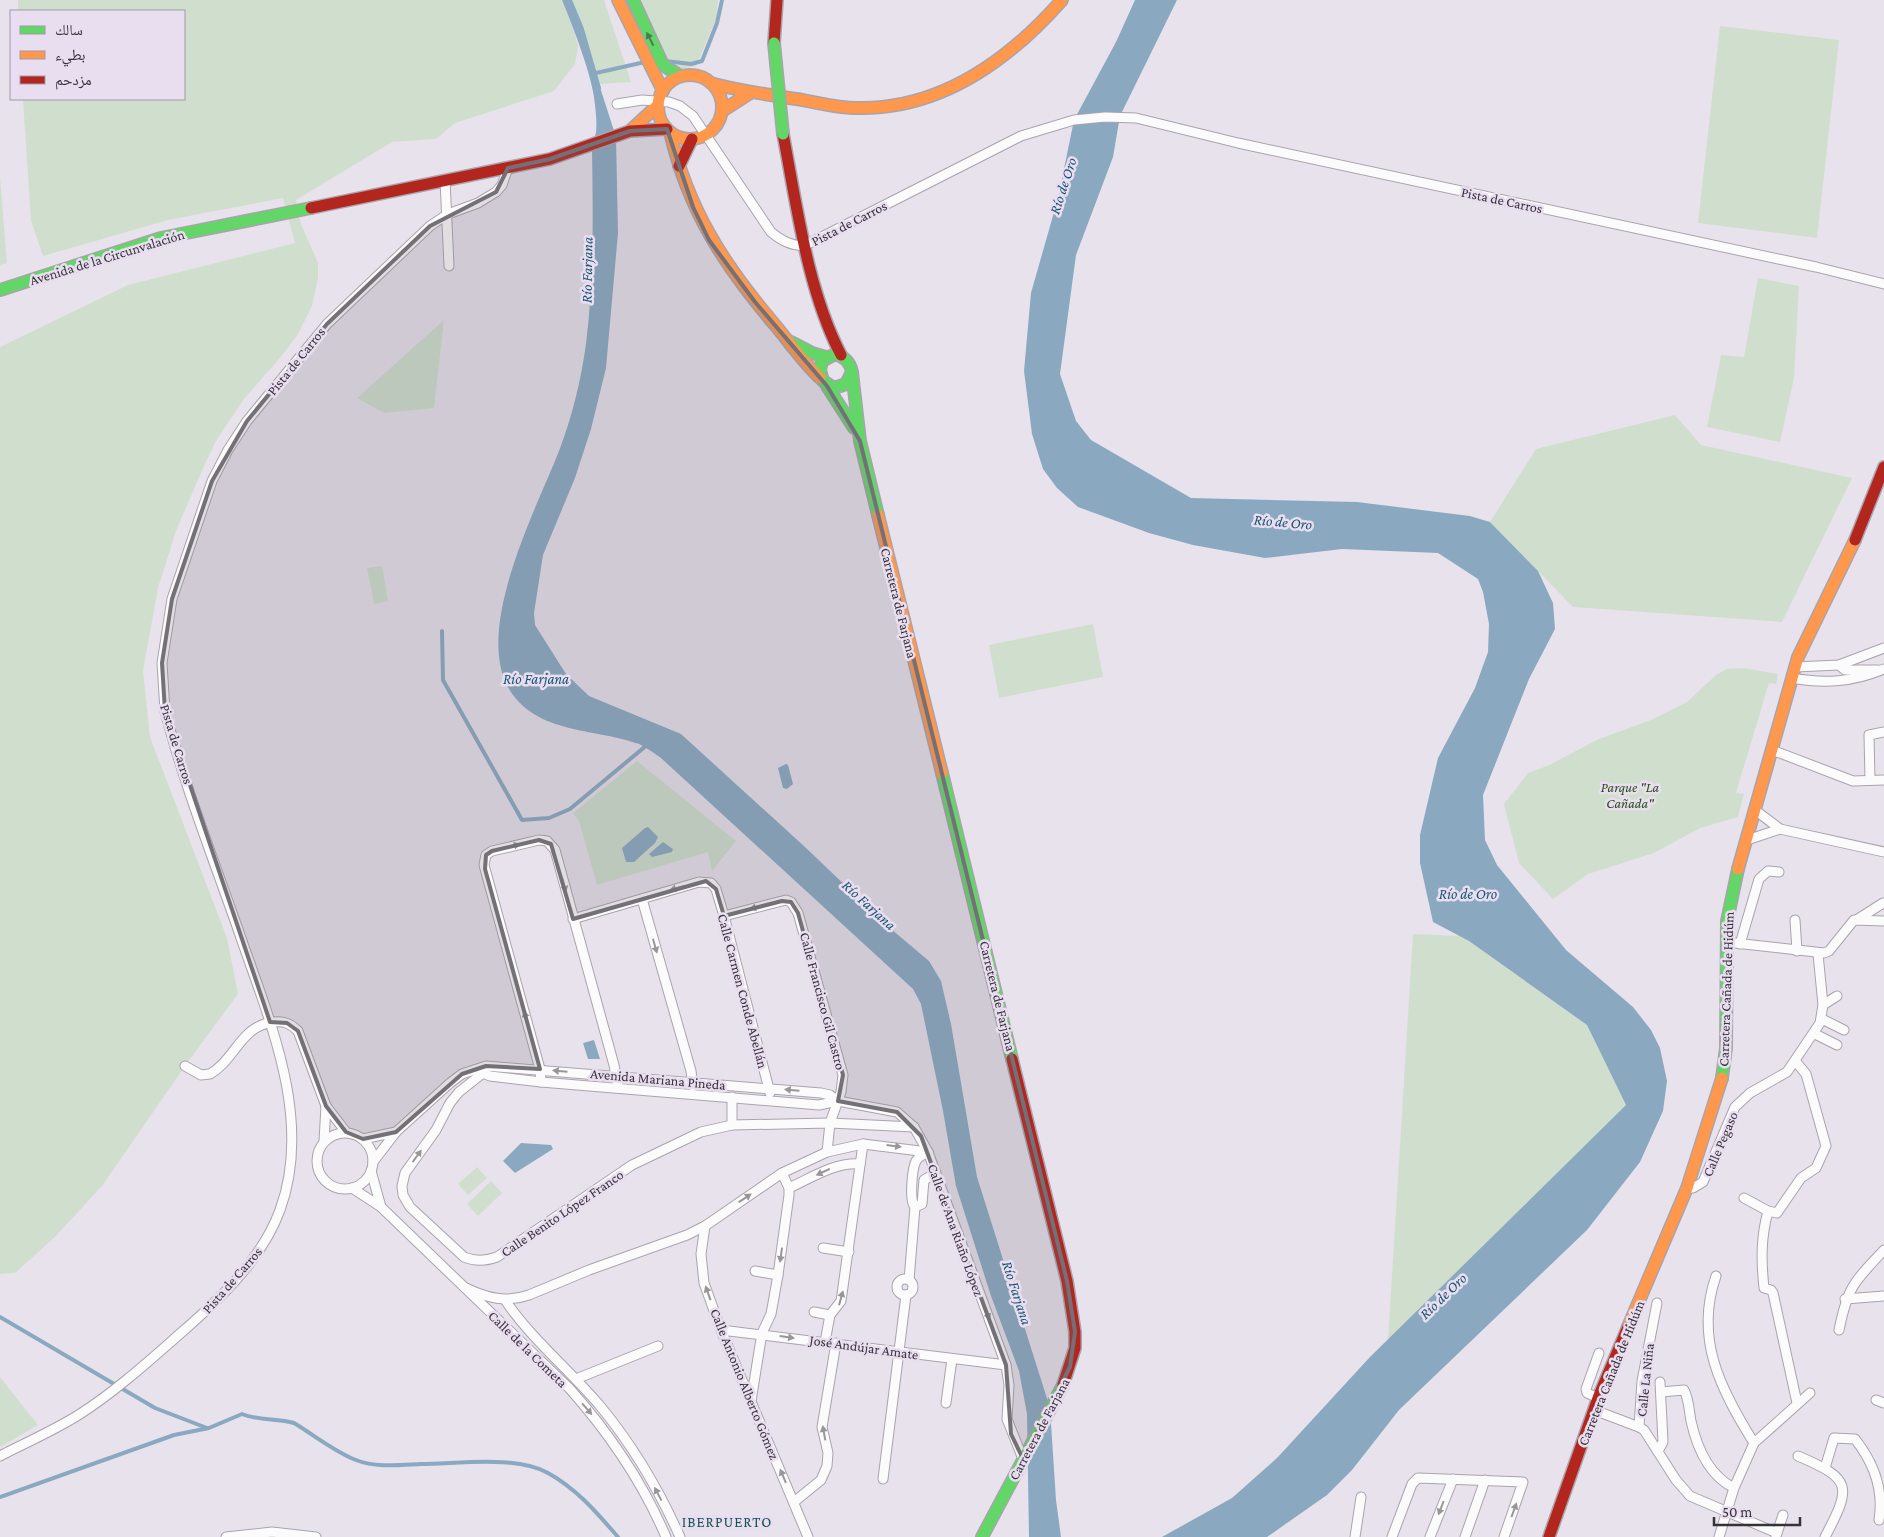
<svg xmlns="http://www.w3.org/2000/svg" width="1884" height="1537" viewBox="0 0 1884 1537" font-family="'Crimson Pro','Noto Naskh Arabic',serif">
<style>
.green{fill:#d0dfcd}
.water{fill:#8aa9c1}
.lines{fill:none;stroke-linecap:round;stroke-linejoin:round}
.stream{stroke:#8aa9c1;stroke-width:4}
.street-casing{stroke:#a9a4ac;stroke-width:11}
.fast-casing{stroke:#a9a4ac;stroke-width:14}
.slow-casing{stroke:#a9a4ac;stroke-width:14}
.jam-casing{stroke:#a9a4ac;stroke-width:14}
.street{stroke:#fcfbfc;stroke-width:9}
.fast{stroke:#63d668;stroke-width:11}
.slow{stroke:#ff974d;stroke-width:11}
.jam{stroke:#b3261e;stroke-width:11}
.fast-bridge-casing{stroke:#a9a4ac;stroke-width:14;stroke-linecap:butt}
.fast-bridge{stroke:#63d668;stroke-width:11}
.oneway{fill:#4a7c4e}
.oneway2{fill:#99969a}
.marked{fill:#747078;fill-opacity:0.2;stroke:#747078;stroke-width:4;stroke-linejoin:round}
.labels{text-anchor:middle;stroke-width:5;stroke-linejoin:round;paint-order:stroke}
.street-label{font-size:14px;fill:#363239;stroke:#e9def0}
.park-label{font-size:14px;font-style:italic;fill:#274f16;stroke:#e9def0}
.water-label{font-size:15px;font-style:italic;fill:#185472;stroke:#e9def0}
.neighbourhood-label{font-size:15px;letter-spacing:1px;fill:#165354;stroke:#e9def0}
</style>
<rect width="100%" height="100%" fill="#e8e2ec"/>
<!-- green -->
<g class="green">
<path d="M 18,0 L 562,0 L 572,23 L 578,46 L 575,64 L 554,91 L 455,123 L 436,139 L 392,142 L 296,200 L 301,224 L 318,263 L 318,278 L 312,306 L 298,334 L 280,358 L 244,399 L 217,439 L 204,466 L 176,531 L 158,588 L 143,671 L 150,737 L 227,938 L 238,994 L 187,1063 L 102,1186 L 55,1237 L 15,1273 L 0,1274 L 0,347 L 128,285 L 295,243 L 283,198 L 168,220 L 43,256 L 31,221 L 23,99 L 184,99 L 184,11 L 18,11 Z"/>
<path d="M 570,0 L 604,0 L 631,82 L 599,84 L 582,29 Z"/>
<path d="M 639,0 L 718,0 L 716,19 L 696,66 L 681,69 L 663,62 Z"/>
<path d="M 1720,26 L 1839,40 L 1817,238 L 1698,223 Z"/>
<path d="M 0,177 L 7,263 L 0,265 Z"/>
<path d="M 1758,278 L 1799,286 L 1794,378 L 1780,442 L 1707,427 L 1721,355 L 1744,357 Z"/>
<path d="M 444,320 L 434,408 L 384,413 L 357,398 Z"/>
<path d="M 1675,415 L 1701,445 L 1852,478 L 1782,622 L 1573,607 L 1490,522 L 1536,449 Z"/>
<path d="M 382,566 L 388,601 L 374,604 L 367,568 Z"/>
<path d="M 1093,624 L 1103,677 L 999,698 L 989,645 Z"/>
<path d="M 1743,668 L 1778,674 L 1776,684 L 1769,683 L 1736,793 L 1744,794 L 1738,817 L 1700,828 L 1654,853 L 1588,874 L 1553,899 L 1519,863 L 1504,804 L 1528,773 L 1547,766 L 1599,739 L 1651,720 L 1687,702 L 1716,675 L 1727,669 Z"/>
<path d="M 637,761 L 736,841 L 712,871 L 708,852 L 597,885 L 579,821 L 573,813 Z"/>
<path d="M 1413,934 L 1462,936 L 1587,1025 L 1626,1105 L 1388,1340 Z"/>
<path d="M 477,1167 L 487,1178 L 468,1195 L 458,1184 Z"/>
<path d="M 491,1181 L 502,1193 L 478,1216 L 467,1204 Z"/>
<path d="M 0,1377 L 38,1425 L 0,1447 Z"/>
</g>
<!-- water -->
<g class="water">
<path d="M 562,0 L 569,0 L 577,16 L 616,137 L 618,233 L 606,368 L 591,429 L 575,478 L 543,555 L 534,613 L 535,625 L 566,674 L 589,696 L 681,734 L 806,848 L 891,929 L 929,961 L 941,981 L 951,1024 L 977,1177 L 1050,1408 L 1056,1500 L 1061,1537 L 1029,1537 L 1027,1414 L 1019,1371 L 991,1296 L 956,1186 L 943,1111 L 921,1004 L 913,989 L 661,758 C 654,753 647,748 639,744 C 598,729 542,734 513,695 C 469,636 536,510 559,451 C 572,417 581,380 586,344 C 594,280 593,213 592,149 C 592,143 595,138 596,132 C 597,124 596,114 595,105 C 593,77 573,27 562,0 Z"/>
<path d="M 1135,0 L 1177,0 L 1120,116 L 1113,157 L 1076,255 L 1060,374 L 1076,421 L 1091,440 L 1191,498 L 1357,502 L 1470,516 L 1490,522 L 1538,571 L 1553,603 L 1555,629 L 1529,679 L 1483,795 L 1485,840 L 1497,865 L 1566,950 L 1633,1007 L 1651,1030 L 1660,1048 L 1667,1081 L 1663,1111 L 1640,1162 L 1587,1230 L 1399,1410 L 1352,1470 L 1327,1495 L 1267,1537 L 1162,1537 L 1232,1498 L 1277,1458 L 1370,1357 L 1626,1105 L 1587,1025 L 1469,941 L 1433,922 L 1420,863 L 1420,835 L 1438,758 L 1475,688 L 1488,652 L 1489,624 L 1483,592 L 1478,579 L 1438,553 L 1342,549 L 1265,558 L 1193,545 L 1149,533 L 1078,507 L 1057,488 L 1043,469 L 1032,434 L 1024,371 L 1031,293 L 1058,198 L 1074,120 L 1116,42 Z"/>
<path d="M 786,764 L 788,765 L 793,784 L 787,789 L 783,788 L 778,768 Z"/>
<path d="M 648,827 L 658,837 L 655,843 L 634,862 L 626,862 L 622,848 L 645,828 Z"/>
<path d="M 663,842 L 673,849 L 672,852 L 652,857 L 649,854 Z"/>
<path d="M 594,1040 L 600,1059 L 588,1059 L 583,1043 Z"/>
<path d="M 521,1143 L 551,1145 L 553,1149 L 515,1173 L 503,1161 Z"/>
</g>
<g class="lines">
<!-- stream -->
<g class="stream">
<path d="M 570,0 L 582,29 L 599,88"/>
<path d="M 665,61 L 691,64 L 702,61 L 717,23 L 722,0"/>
<path d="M 596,73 L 645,62"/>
<path d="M 442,631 L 443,680 L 522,820 L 549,818 L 570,809 L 647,745"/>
<path d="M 0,1317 L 155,1408 L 207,1428"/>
<path d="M 0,1497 L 174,1435 L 209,1428 L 242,1414 C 259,1421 277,1418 294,1423 C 314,1435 335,1452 356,1460 C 376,1468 400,1465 421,1464 C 457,1464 516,1455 548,1473 C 577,1489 597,1513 618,1537"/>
</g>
<!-- street casing -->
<g class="street-casing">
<g id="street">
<path d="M 617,104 L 642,100 L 669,102 L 680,106 L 693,116 L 771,232 C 782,241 790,245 804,246 L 1021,136 L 1074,120 L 1105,117 L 1136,118 L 1238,143 L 1816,267 L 1884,284"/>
<path d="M 445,180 L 449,266"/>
<path d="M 1839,665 L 1845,670 L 1878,670"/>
<path d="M 1795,667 L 1839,665 L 1884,648"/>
<path d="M 1792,678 C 1825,684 1853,682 1884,669"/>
<path d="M 1772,750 L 1853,781 L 1884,780"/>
<path d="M 1870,779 L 1869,735 L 1884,732"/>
<path d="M 1755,810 L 1780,829 L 1884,852"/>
<path d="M 1747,840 L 1780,829"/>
<path d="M 642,899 L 691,1071 L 693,1086"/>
<path d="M 724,916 L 786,900 L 791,902 L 798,913 L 843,1075 L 841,1092 L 830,1123 L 827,1152"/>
<path d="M 573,919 L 699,882 L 711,883 L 716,889 L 724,916 L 770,1093"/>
<path d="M 1858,919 L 1883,903"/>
<path d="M 1795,920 L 1797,951"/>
<path d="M 1726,942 L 1824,953 L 1829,951 L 1854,920 L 1884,921"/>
<path d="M 1740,944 L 1759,879 L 1768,871 L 1779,872"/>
<path d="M 1823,1005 L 1837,996"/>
<path d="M 1822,1019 L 1844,1030"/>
<path d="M 1815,1034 L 1837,1045"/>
<path d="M 185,1066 L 201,1075 L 210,1074 C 235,1060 241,1025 274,1022 C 285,1021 291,1024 298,1031 L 326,1106 L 346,1132"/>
<path d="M 476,1070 L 490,1076 L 541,1082 L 819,1105 L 838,1101 L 897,1112 L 914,1127 L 928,1152 L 1006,1365 L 1009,1385 L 1007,1419 L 1023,1459"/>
<path d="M 483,1073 L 459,1092 L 450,1103 L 436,1130 L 405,1173 L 402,1186 L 403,1195 L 410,1207 L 464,1257 C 476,1262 486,1261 497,1257 L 632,1165 L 701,1132 L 732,1125 L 830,1123 L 914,1127"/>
<path d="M 541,1082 L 540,1069 L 484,865 L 486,855 L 492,851 L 539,840 L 547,841 L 555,850 L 614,1065 L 618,1087"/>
<path d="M 732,1125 L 732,1097"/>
<circle cx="345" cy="1161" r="28"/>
<path d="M 363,1139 L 396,1132"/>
<path d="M 324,1141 L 326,1106"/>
<path d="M 928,1152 C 924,1154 918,1157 916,1161 C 912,1169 909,1202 915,1207 L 922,1204 L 924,1180 L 936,1173"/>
<path d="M 373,1162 L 396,1132 L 450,1083 L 462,1074 L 486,1066 L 821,1093 L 830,1095 L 838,1101"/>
<path d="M 371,1171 L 381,1207"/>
<path d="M 352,1188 L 381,1207 L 570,1389 C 609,1433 643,1483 666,1537"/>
<path d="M 789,1188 C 811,1178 835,1162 860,1164"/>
<path d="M 1687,1188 L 1693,1188 L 1703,1182 L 1735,1107 L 1750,1093 L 1787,1072 L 1820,1023 L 1823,1005 L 1818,954"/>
<path d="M 1744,1198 L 1768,1211 L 1777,1213 L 1801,1178 L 1816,1168 L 1826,1146 L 1806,1074 L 1796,1062"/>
<path d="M 1768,1211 C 1761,1237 1761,1260 1764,1288 L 1771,1290 L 1773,1293 L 1797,1403"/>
<path d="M 705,1226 L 701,1254 L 704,1283 L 721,1330 L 808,1537"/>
<path d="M 823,1248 L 849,1252"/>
<path d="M 755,1271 L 778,1275"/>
<path d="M 1716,1276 C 1694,1339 1721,1390 1754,1443"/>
<circle cx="905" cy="1287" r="8"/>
<path d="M 909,1280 L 915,1207"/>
<path d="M 466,1288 C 487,1298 506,1303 529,1295 L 589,1270 L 687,1235 L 705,1226 L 782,1173 L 827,1152 L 863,1144 L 928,1152"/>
<path d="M 1845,1299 L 1884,1296"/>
<path d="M 505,1300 C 532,1340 570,1370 601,1407 C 633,1446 660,1492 680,1537"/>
<path d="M 814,1312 L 830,1315"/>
<path d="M 721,1330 L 1006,1365"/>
<path d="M 1839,1330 C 1848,1286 1854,1282 1884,1250"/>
<path d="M 825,1342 L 830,1315 L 841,1301 L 863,1144"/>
<path d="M 576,1379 L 658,1346"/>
<path d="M 1661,1392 L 1684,1390 C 1689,1399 1689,1411 1691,1421 C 1697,1448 1708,1475 1734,1488"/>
<path d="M 1598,1398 L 1587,1393 L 1586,1389 L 1599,1353"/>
<path d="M 1876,1400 L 1884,1403"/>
<path d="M 751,1401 L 762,1333 L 771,1314 L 778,1275 L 789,1195 L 789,1188 L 782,1173"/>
<path d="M 946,1403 L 952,1359"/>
<path d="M 1594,1410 L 1639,1427 L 1644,1430 L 1676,1480 L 1690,1496 L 1777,1533"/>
<path d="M 1639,1427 L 1642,1381 L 1657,1303"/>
<path d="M 1658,1451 L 1663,1442 L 1660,1382"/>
<path d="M 0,1456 C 27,1442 55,1430 80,1414 C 116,1391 150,1360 182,1332 C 221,1298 262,1259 280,1210 C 313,1120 270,1022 241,938 C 215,863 185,788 165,711 L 162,663 L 172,599 L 212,481 L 228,450 L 247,421 L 327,324 L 430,226 L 448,214 L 478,203 L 496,192 L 502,185 L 508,168"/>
<path d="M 1798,1456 C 1852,1479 1852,1486 1825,1537"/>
<path d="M 1825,1468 L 1834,1438 L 1855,1439 C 1874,1463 1884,1489 1879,1520"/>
<path d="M 883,1479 L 906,1295"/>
<path d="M 794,1502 L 821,1480 L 827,1466 L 828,1453 L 822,1427 L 836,1343"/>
<path d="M 1776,1536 L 1783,1515"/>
<path d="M 226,1537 L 272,1532 L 316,1537"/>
<path d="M 1355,1537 L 1361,1497"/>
<path d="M 1392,1537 L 1412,1484 L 1418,1478 L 1523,1482 L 1504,1537"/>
<path d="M 1430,1537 L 1453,1479"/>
<path d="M 1465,1537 L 1485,1480"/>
<path d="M 1719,1537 L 1734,1488 L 1754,1443 L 1810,1393"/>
</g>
</g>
<!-- fast casing -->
<g class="fast-casing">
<g id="fast">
<path d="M 633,0 L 663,65 L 680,76"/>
<path d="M 0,290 L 161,238 L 311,208"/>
<path d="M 791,342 L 812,353 L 826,357"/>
<path d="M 852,372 L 846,384 L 834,388 L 823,381 L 820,370 L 822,361 L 835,354 C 845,357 850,362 852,372 L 860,441 L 878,515"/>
<path d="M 827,386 L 854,428"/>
<path d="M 942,773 L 1012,1059"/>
<path d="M 1722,1078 L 1726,1048 L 1727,921 L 1738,869"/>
<path d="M 982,1537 L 1063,1385"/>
</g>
</g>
<!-- slow casing -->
<g class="slow-casing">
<g id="slow">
<path d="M 618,0 L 663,91"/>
<circle cx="690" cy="107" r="32"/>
<path d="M 714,84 C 741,91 769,95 796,99 C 816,102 836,108 857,108 C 941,110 1009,60 1062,0"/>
<path d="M 722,111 L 750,93"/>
<path d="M 630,131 L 658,105"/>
<path d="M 670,132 C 688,210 724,265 775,325 C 790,343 803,362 820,378"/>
<path d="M 878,515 L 942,773"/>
<path d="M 1738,869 L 1798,657 L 1855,540"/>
<path d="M 1628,1327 L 1687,1188 L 1722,1078"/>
</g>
</g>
<!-- jam casing -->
<g class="jam-casing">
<g id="jam">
<path d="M 774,43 L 777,0"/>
<path d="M 783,134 C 797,206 807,289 841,355"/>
<path d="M 679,166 L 692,139"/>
<path d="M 311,208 L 550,159 L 630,131 L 667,129"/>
<path d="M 1855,540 L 1884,467"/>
<path d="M 1012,1059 L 1067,1281 L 1075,1332 L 1075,1348 L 1063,1385"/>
<path d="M 1549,1537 L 1598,1398 L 1628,1327"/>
</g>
</g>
<!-- street -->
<use href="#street" class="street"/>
<!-- fast -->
<use href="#fast" class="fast"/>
<!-- slow -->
<use href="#slow" class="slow"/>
<!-- jam -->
<use href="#jam" class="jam"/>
<!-- fast-bridge casing -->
<g class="fast-bridge-casing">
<path id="fast-bridge" d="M 774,43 L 783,134"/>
</g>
<!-- fast-bridge -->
<use href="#fast-bridge" class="fast-bridge"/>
</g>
<!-- one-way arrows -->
<defs><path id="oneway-solid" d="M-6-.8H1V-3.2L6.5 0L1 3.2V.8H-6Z" transform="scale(1.25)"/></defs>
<use class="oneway" href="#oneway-solid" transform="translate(650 39) rotate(-117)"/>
<g class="oneway2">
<use href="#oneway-solid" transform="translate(513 846) rotate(-14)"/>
<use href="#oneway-solid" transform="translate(564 885) rotate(75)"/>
<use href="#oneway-solid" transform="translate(677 888) rotate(164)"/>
<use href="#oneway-solid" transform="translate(757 907) rotate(165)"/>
<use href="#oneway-solid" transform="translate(655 946) rotate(74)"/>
<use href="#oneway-solid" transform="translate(526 1018) rotate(-105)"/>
<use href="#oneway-solid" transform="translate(560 1071) rotate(-175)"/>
<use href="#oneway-solid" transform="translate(792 1090) rotate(-175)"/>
<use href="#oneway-solid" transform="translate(894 1146) rotate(7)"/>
<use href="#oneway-solid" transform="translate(417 1156) rotate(-54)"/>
<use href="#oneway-solid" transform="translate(823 1172) rotate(155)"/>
<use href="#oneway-solid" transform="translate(745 1198) rotate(-33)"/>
<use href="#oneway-solid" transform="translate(781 1255) rotate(98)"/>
<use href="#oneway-solid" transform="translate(708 1293) rotate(-110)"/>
<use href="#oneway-solid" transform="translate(841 1298) rotate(-75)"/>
<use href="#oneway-solid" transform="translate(987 1313) rotate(70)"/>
<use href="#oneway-solid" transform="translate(787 1337) rotate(8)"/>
<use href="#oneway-solid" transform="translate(587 1409) rotate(49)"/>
<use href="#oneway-solid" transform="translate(824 1433) rotate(-100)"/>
<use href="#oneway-solid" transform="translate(783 1476) rotate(-113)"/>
<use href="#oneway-solid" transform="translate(658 1494) rotate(-118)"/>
<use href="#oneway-solid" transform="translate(1441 1508) rotate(111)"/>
<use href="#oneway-solid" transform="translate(1514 1510) rotate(-70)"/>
</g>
<!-- marked area -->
<path class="marked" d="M 667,129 L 693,207 L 709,240 L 755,302 L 827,386 L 860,441 L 1067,1281 L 1075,1332 L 1070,1367 L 1023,1459 L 1011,1434 L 1006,1365 L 921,1136 L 897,1112 L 838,1101 L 843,1075 L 798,913 L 791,902 L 782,901 L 724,916 L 716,889 L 706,881 L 573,919 L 551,844 L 539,840 L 492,851 L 486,855 L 485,869 L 540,1069 L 486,1066 L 462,1074 L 396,1132 L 363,1139 L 346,1132 L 326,1106 L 298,1031 L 287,1023 L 270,1022 L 165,711 L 162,663 L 172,599 L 212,481 L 247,421 L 327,324 L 430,226 L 496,192 L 508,168 L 550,159 L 630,131 Z"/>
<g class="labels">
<!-- street labels -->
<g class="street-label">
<text transform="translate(1502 200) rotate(12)" y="5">Pista de Carros</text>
<text transform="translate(849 223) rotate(-27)" y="5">Pista de Carros</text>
<text transform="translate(107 257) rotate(-17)" y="5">Avenida de la Circunvalación</text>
<text transform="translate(296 361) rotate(-51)" y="5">Pista de Carros</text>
<text transform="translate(899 603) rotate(76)" y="5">Carretera de Farjana</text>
<text transform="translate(177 744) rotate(73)" y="5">Pista de Carros</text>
<text transform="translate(1726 989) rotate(-88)" y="5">Carretera Cañada de Hidúm</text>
<text transform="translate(743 991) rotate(75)" y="5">Calle Carmen Conde Abellán</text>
<text transform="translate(998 996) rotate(76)" y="5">Carretera de Farjana</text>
<text transform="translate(823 1001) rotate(75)" y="5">Calle Francisco Gil Castro</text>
<text transform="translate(658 1079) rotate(5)" y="5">Avenida Mariana Pineda</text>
<text transform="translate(1720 1144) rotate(-67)" y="5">Calle Pegaso</text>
<text transform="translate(562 1213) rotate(-34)" y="5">Calle Benito López Franco</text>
<text transform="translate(956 1230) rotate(70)" y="5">Calle de Ana Riaño López</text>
<text transform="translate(232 1280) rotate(-49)" y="5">Pista de Carros</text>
<text transform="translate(864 1347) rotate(8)" y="5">José Andújar Amate</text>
<text transform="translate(528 1349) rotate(44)" y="5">Calle de la Cometa</text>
<text transform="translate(1611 1373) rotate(-68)" y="5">Carretera Cañada de Hidúm</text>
<text transform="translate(1645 1380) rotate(-84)" y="5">Calle La Niña</text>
<text transform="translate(745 1384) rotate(68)" y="5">Calle Antonio Alberto Gómez</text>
<text transform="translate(1039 1429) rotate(-62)" y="5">Carretera de Farjana</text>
</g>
<!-- park labels -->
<g class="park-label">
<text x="1630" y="792">Parque "La<tspan x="1630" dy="16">Cañada"</tspan></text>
</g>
<!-- water labels -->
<g class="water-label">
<text transform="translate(1063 186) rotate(-72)" y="5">Río de Oro</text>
<text transform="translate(587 270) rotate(-89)" y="5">Río Farjana</text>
<text transform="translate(1283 522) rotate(5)" y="5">Río de Oro</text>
<text x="536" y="684">Río Farjana</text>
<text x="1468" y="899">Río de Oro</text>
<text transform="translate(869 905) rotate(42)" y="5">Río Farjana</text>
<text transform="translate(1017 1293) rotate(72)" y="5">Río Farjana</text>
<text transform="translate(1443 1296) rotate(-44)" y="5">Río de Oro</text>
</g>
<!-- neighbourhood labels -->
<g class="neighbourhood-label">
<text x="727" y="1527">IBERPUERTO</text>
</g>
</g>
<!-- legend -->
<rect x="10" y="10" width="175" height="90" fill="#e9def0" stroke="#a199a7"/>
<rect x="20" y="26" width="25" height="8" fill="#63d668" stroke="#a199a7"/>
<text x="55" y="35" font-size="15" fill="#363239">سالك</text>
<rect x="20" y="51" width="25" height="8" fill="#ff974d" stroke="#a199a7"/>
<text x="55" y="60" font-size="15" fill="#363239">بطيء</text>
<rect x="20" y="76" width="25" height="8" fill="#b3261e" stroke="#a199a7"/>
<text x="55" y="85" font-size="15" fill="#363239">مزدحم</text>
<!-- scale -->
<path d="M1714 1517v8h86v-8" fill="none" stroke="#363239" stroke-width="2.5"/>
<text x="1722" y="1517" font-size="15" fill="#363239" stroke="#e9def0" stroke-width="4" paint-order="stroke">50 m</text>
</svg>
